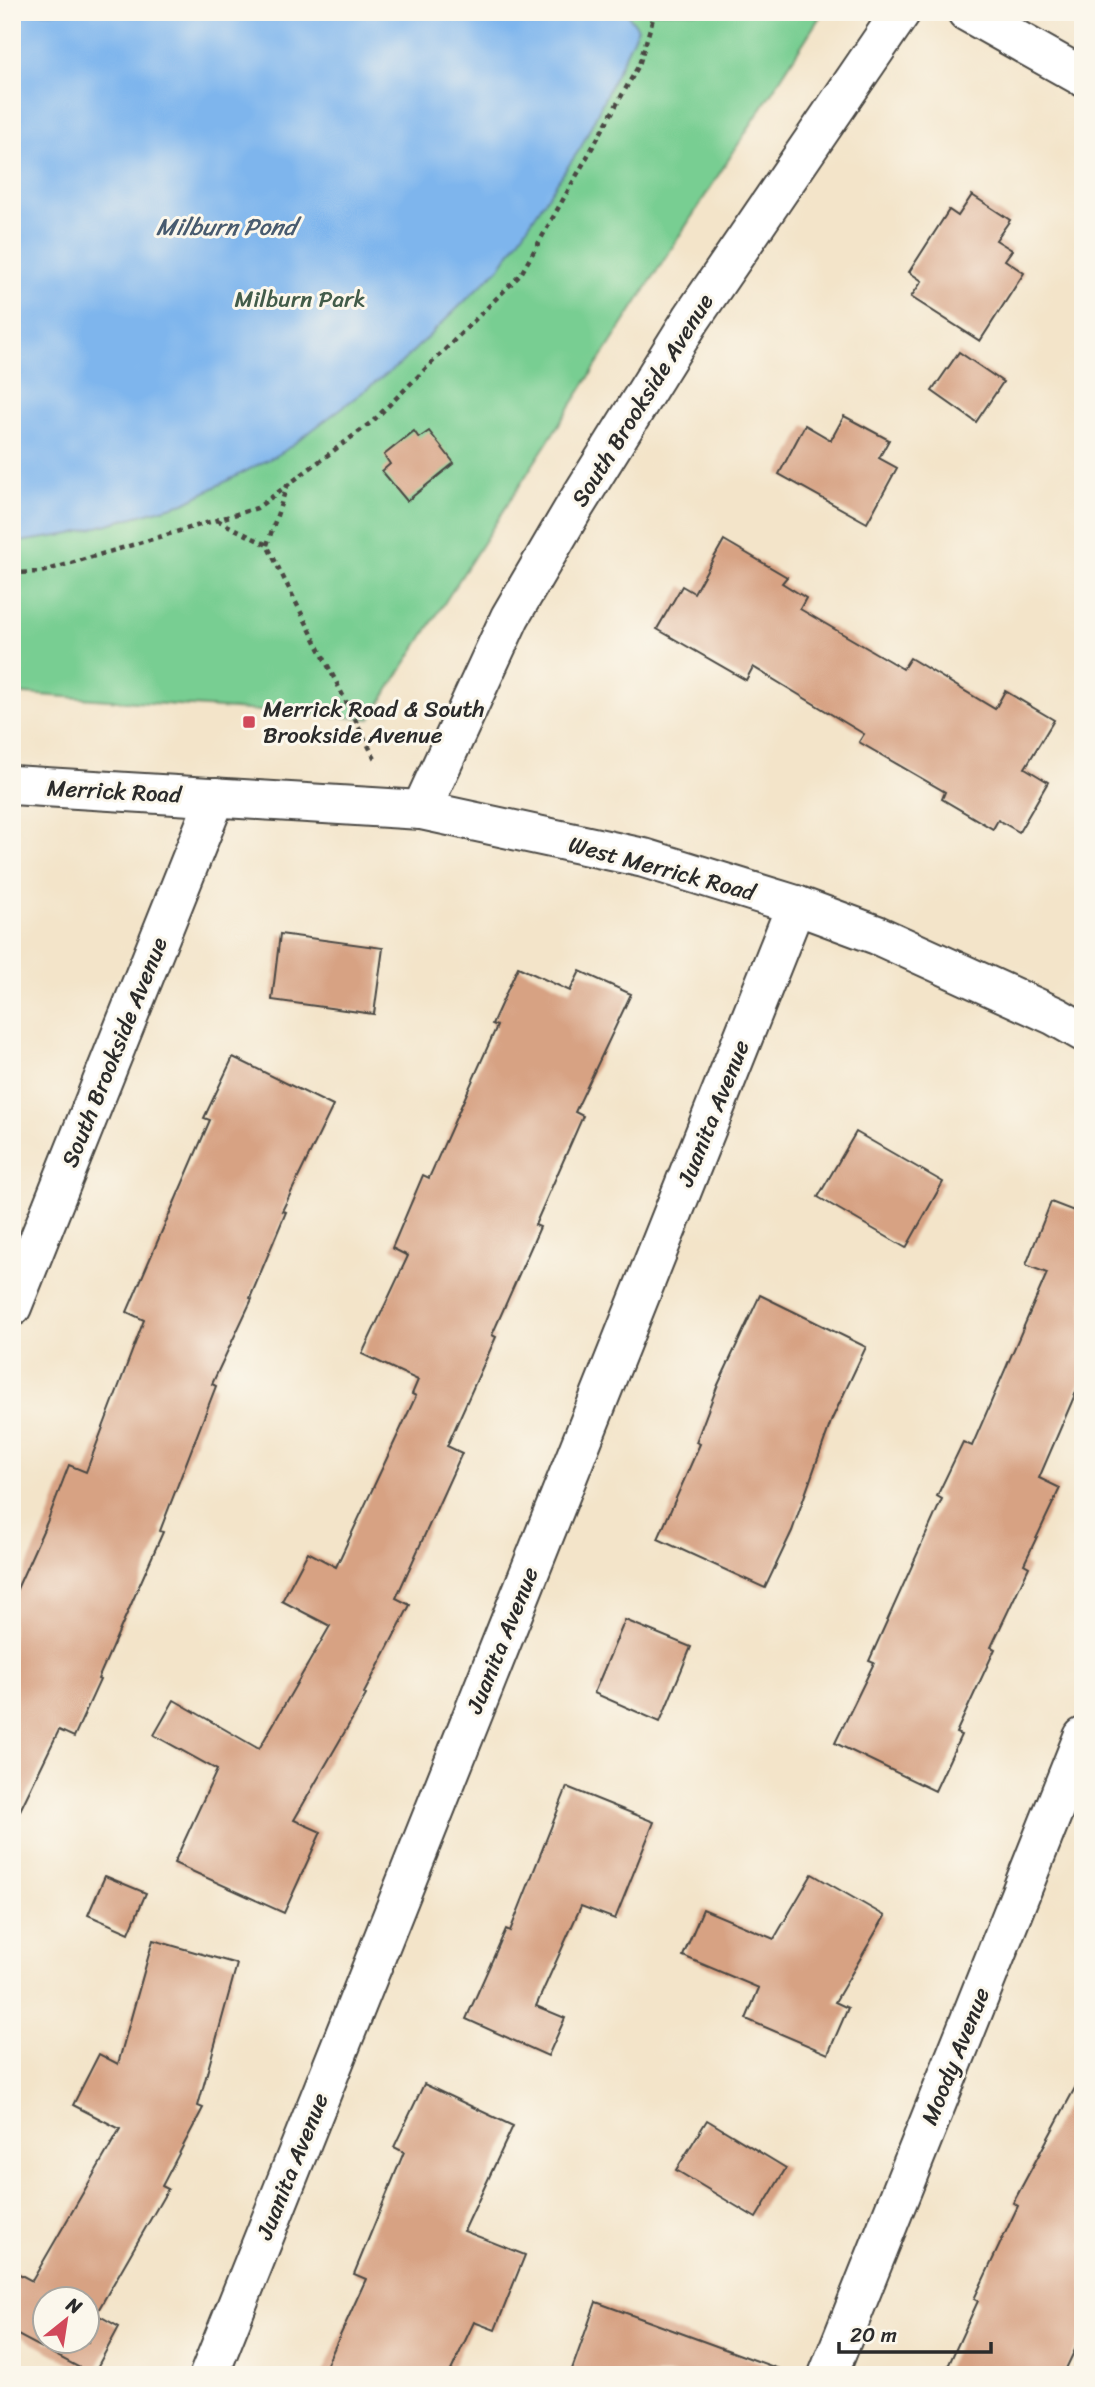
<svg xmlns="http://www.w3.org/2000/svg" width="1095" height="2387" viewBox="0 0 1095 2387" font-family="Sriracha,sans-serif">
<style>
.green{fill:#78ce92;stroke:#527c5e;stroke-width:2}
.water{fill:#7eb5ed;stroke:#54708c;stroke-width:2}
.building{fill:#d7a283;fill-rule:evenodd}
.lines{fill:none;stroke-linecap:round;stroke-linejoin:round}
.minor-casing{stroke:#494743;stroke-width:42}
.secondary-casing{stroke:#494743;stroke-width:42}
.primary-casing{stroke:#494743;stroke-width:42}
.path{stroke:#494743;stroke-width:4.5;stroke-dasharray:5 5;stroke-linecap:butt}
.minor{stroke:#fff;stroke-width:38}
.secondary{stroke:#fff;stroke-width:38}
.primary{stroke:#fff;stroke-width:38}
.poi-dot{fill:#d1495b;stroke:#fbf7ec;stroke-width:2.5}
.labels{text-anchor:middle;stroke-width:6;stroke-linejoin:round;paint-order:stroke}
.park-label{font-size:23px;fill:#425c4a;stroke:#fbf7ec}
.street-label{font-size:23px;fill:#2b2b2b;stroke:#fbf7ec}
.poi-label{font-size:23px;fill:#2b2b2b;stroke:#fbf7ec;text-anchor:start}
.water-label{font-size:24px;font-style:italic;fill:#485b6f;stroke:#fbf7ec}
</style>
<rect width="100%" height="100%" fill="#fbf7ec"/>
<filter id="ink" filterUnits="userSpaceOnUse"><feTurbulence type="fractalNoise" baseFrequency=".0143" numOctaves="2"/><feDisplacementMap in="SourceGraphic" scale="14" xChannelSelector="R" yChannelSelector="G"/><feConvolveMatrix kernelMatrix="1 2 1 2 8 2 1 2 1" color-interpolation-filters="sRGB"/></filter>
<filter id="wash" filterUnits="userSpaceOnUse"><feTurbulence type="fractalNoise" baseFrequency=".00686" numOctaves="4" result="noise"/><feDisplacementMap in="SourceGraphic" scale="28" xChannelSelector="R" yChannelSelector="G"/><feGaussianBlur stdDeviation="1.57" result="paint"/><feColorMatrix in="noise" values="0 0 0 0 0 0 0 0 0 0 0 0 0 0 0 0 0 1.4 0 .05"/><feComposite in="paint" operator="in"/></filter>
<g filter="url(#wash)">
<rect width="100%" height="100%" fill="#f3e4c9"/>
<!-- green -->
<path class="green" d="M 12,12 L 823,12 L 370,719 L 12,693 Z"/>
<!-- water -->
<path class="water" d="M 12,12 L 626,12 L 638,28 L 581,147 L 501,266 L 400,364 L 283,452 L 184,503 L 72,534 L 12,543 Z"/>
<g id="blocks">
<!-- building -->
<g class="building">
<path d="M 972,195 L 1010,220 L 996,240 L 1012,250 L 1005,260 L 1024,273 L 980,341 L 911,297 L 922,281 L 909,272 L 949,210 L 958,216 Z"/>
<path d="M 959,352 L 1003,382 L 976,422 L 932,391 Z"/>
<path d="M 844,416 L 889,440 L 879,458 L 897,468 L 867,523 L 779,474 L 805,425 L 831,440 Z"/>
<path d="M 414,431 L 419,438 L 429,431 L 454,463 L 407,501 L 382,471 L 390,464 L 384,455 Z"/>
<path d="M 724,540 L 787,577 L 782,583 L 806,598 L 800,609 L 903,669 L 910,658 L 995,709 L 1005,691 L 1054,720 L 1025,768 L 1048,782 L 1019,832 L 998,820 L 993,829 L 942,799 L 945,792 L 859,742 L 864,734 L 753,667 L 746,680 L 657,629 L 682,586 L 694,593 Z"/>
<path d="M 280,934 L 383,948 L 374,1014 L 272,1000 Z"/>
<path d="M 518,967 L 570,991 L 580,971 L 631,994 L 575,1112 L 583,1116 L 535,1225 L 540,1227 L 492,1335 L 496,1337 L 447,1446 L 462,1453 L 396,1598 L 410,1605 L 364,1693 L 366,1695 L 294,1820 L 321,1832 L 284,1913 L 174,1863 L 217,1770 L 154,1735 L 174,1700 L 259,1749 L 330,1626 L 282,1601 L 308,1552 L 336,1567 L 416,1396 L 412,1394 L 418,1380 L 362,1354 L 408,1256 L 392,1248 L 423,1175 L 429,1178 L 497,1026 L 492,1024 Z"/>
<path d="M 233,1057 L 333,1106 L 282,1211 L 286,1212 L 250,1298 L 252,1299 L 212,1384 L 216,1386 L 160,1531 L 163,1532 L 98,1679 L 100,1680 L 74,1737 L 59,1730 L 12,1827 L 12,1600 L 47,1522 L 69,1465 L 86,1472 L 144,1320 L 127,1312 L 210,1120 L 204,1118 Z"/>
<path d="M 856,1132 L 943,1182 L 906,1248 L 818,1197 Z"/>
<path d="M 1083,1190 L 1083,1376 L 1039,1478 L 1060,1488 L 1024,1564 L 1029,1567 L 991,1647 L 995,1649 L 956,1733 L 961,1735 L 935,1791 L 835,1743 L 874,1663 L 869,1661 L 942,1499 L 937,1496 L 963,1442 L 972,1446 L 1047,1273 L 1026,1265 L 1051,1202 L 1074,1211 Z"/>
<path d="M 760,1295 L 866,1347 L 832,1419 L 792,1531 L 765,1588 L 658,1539 L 700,1444 L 696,1442 L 717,1387 Z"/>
<path d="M 625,1620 L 691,1647 L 660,1722 L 594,1693 Z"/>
<path d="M 567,1787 L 654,1822 L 615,1919 L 581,1906 L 536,2006 L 565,2018 L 548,2056 L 466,2019 L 506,1929 L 510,1931 Z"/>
<path d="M 812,1874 L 885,1916 L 835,2002 L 848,2008 L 828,2054 L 746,2019 L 759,1988 L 683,1956 L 703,1909 L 774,1939 Z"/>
<path d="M 105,1876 L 146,1893 L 129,1933 L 88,1915 Z"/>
<path d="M 153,1940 L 237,1964 L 198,2106 L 203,2108 L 162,2186 L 168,2189 L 96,2314 L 119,2327 L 93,2375 L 12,2332 L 12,2270 L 32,2281 L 120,2129 L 73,2105 L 99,2054 L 118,2064 ZM 46,2300 L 88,2300 L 88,2342 L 46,2342 Z"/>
<path d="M 1083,2073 L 1083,2333 L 1063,2375 L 944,2375 L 978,2301 L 974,2299 L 1018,2206 L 1013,2203 Z"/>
<path d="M 424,2084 L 513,2126 L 464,2231 L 525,2255 L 495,2330 L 474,2322 L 449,2375 L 322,2375 L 366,2279 L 354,2274 L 404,2152 L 394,2147 Z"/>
<path d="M 707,2120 L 786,2168 L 756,2218 L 676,2170 Z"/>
<path d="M 596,2302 L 782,2370 L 781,2375 L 570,2375 Z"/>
</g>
</g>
</g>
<g filter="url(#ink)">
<use href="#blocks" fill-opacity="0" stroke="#494743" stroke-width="2"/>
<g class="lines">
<!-- minor casing -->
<g class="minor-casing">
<g id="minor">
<path d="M 967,12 L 1083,77"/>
<path d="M 12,1307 L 216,797"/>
<path d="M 209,2375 L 796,905"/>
<path d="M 828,2375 L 1083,1737"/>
</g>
</g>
<!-- secondary casing -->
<g class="secondary-casing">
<path id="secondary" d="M 421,810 L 510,617 L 575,506 L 692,318 L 901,12"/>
</g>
<!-- primary casing -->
<g class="primary-casing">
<path id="primary" d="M 12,785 L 421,810 L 644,858 L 796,905 L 877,935 L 1055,1016 L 1083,1032"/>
</g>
<!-- path -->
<g class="path">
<path d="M 217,520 L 267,545 L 377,763"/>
<path d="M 267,545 L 287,486"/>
<path d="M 12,573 L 41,572 L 257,508 L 373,421 L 521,274 L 639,65 L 655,12"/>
</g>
<!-- minor -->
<use href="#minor" class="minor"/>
<!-- secondary -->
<use href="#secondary" class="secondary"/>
<!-- primary -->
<use href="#primary" class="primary"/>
</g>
</g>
<!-- markers -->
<rect class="poi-dot" x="242" y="715" width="14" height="14" rx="3.5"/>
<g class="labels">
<!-- park labels -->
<g class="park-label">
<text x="300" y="307">Milburn Park</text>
</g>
<!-- street labels -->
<g class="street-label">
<text transform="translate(642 400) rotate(-58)" y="8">South Brookside Avenue</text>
<text transform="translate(114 791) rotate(3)" y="8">Merrick Road</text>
<text transform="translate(662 868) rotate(15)" y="8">West Merrick Road</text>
<text transform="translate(114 1052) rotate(-68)" y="8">South Brookside Avenue</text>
<text transform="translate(713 1113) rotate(-68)" y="8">Juanita Avenue</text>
<text transform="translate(502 1640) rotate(-68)" y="8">Juanita Avenue</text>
<text transform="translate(955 2056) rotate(-68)" y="8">Moody Avenue</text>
<text transform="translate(292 2166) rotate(-68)" y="8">Juanita Avenue</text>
</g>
<!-- poi labels -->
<g class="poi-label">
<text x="263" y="717">Merrick Road &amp; South<tspan x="263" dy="26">Brookside Avenue</tspan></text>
</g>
<!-- water labels -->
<g class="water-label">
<text x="226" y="235">Milburn Pond</text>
</g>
</g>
<!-- margin -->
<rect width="1095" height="2387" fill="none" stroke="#fbf7ec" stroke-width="42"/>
<!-- north arrow -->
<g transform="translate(66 2320) rotate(30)"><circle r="33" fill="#fbf7ec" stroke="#a8a59f" stroke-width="2"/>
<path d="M0-5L12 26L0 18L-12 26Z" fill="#d1495b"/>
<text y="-10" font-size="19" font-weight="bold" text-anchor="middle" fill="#2b2b2b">N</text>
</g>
<!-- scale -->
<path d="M839 2342v10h152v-10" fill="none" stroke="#2b2b2b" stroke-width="3.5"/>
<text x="850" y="2342" font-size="21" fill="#2b2b2b" stroke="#fbf7ec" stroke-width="5" paint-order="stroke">20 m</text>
</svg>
